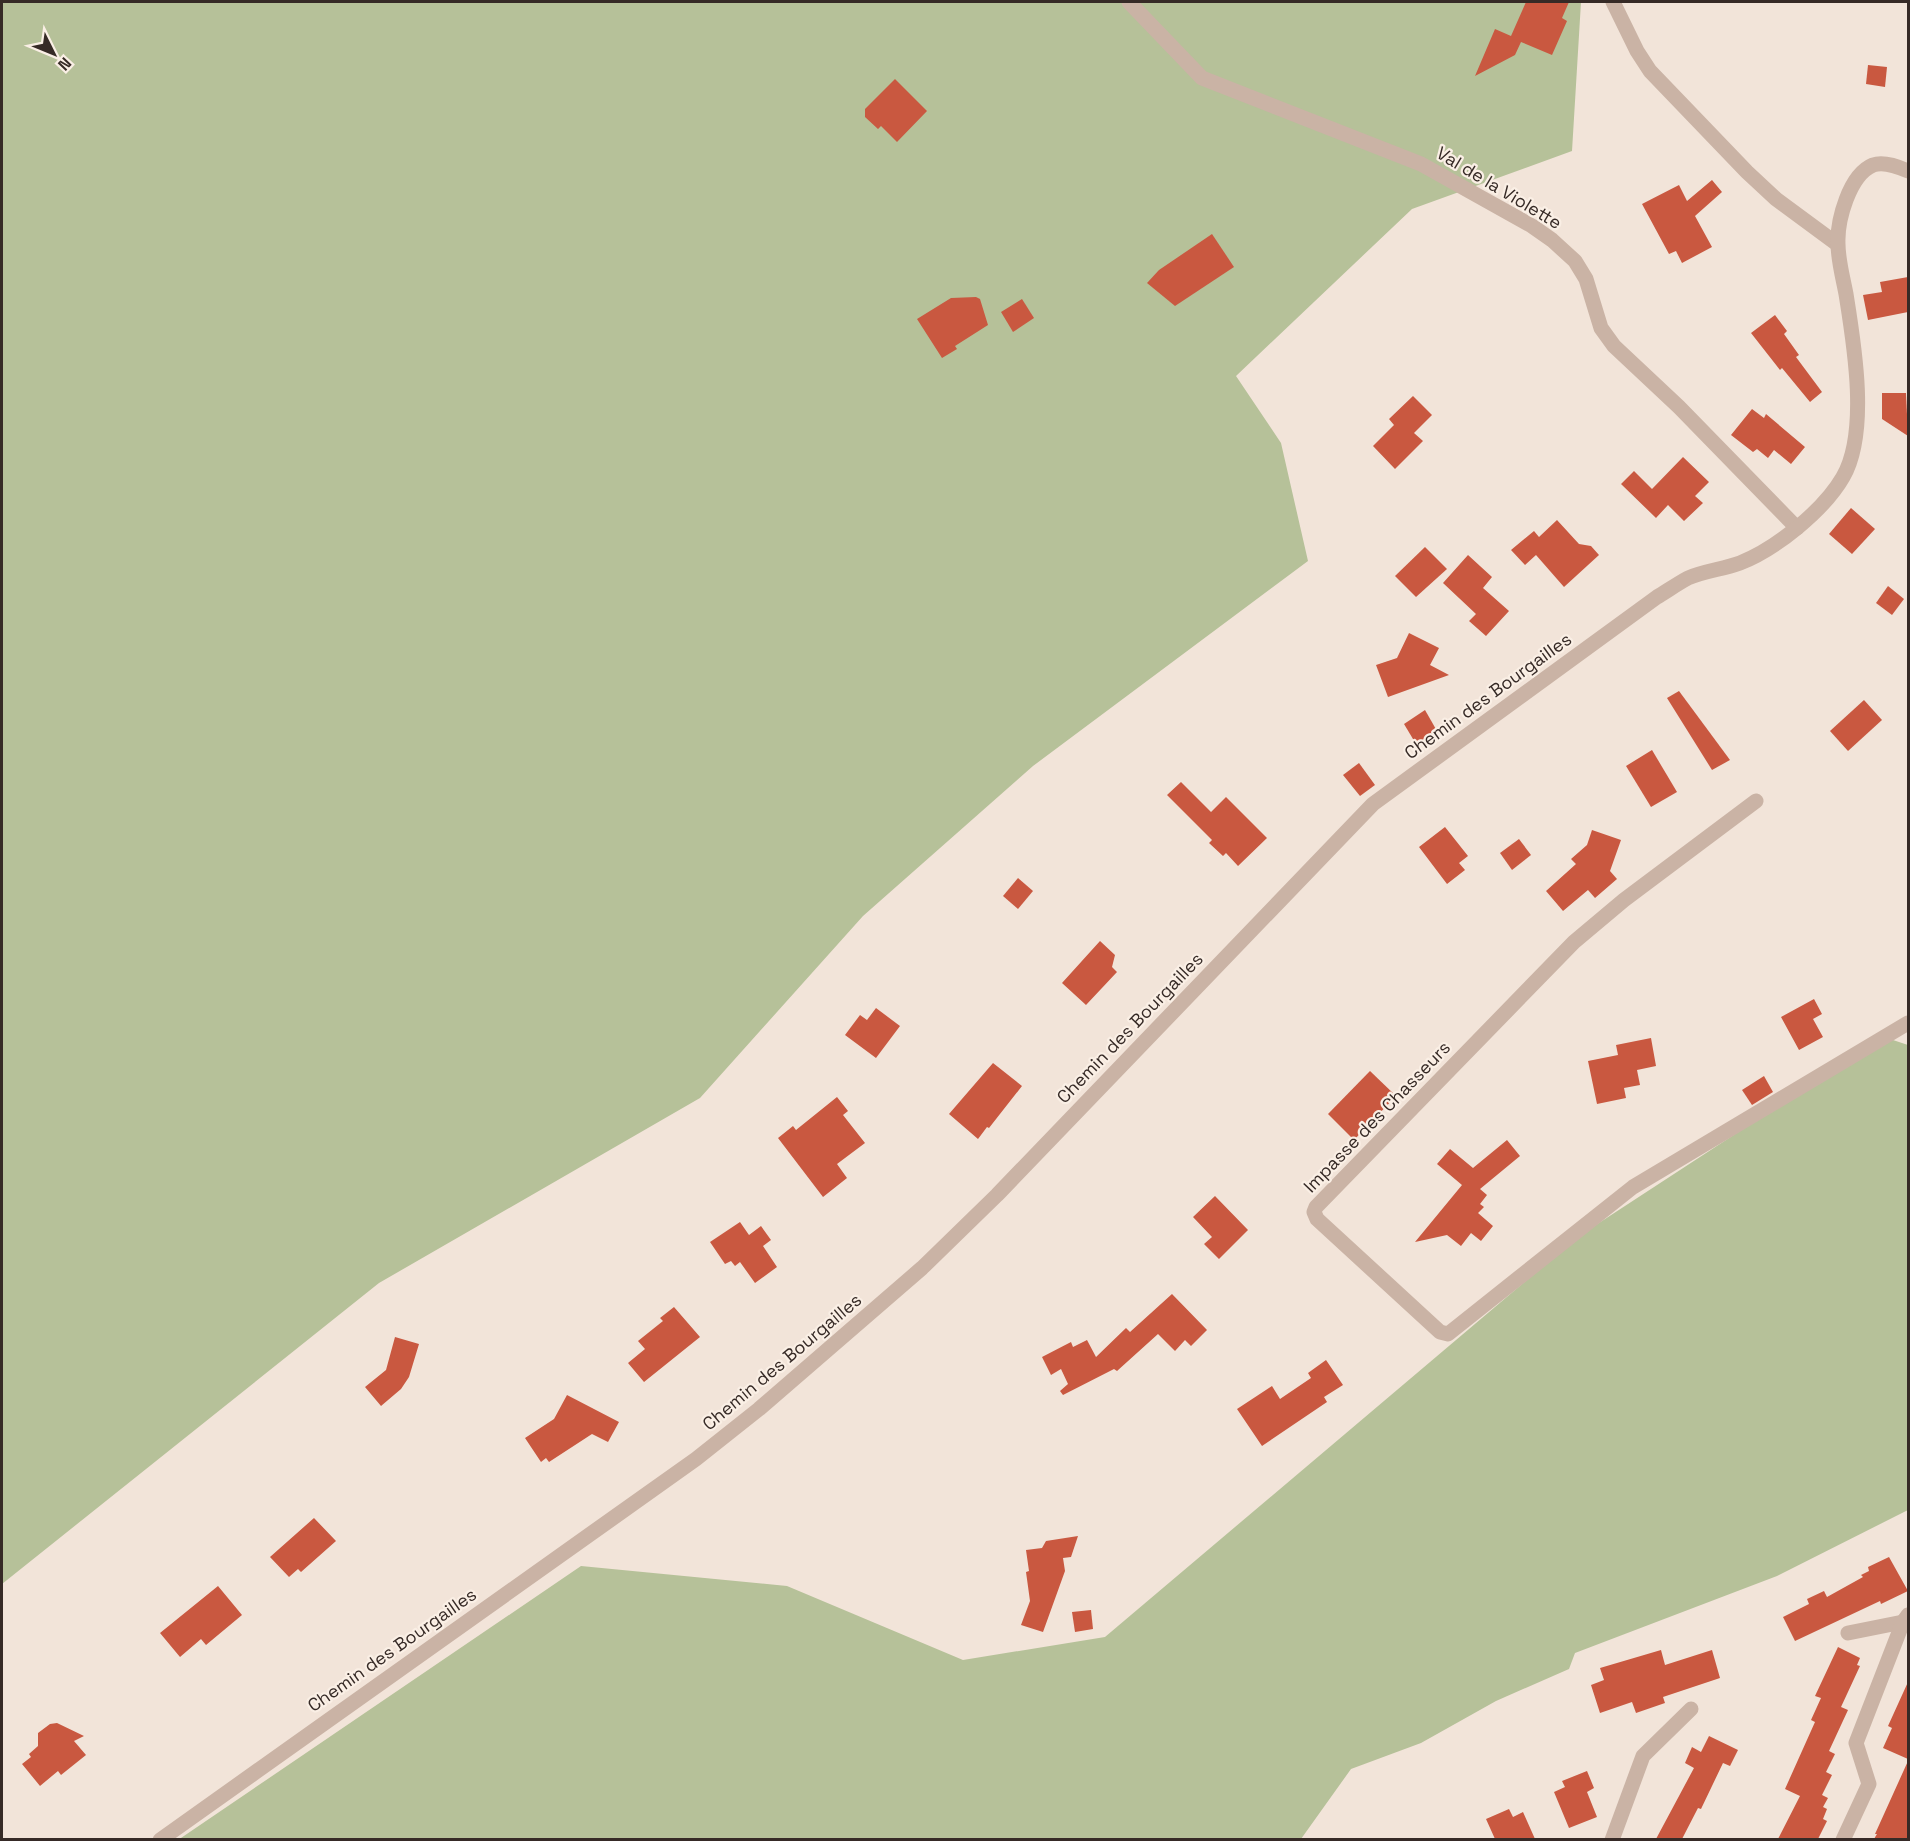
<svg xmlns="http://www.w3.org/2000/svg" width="1910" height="1841" viewBox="0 0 1910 1841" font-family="'Space Grotesk',sans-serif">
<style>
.green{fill:#b6c199}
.building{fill:#c95840}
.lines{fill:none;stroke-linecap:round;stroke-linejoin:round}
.minor{stroke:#cab3a5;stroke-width:15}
.labels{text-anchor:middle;stroke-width:4.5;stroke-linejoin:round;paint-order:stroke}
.street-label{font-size:18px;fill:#362a26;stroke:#faefe5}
</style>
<rect width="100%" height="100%" fill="#f2e4d9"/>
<!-- green -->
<g class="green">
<path d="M 2,2 L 1581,2 L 1572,151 L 1412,209 L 1236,376 L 1281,443 L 1308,561 L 1033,766 L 863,916 L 700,1098 L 379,1283 L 2,1584 Z"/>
<path d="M 1884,1037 L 1908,1045 L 1908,1510 L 1777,1576 L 1575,1653 L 1569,1669 L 1496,1701 L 1421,1743 L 1351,1769 L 1301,1839 L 178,1840 L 581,1566 L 787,1586 L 963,1660 L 1105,1637 L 1579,1236 Z"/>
</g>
<!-- building -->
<g class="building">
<path d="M 1526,2 L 1569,2 L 1562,18 L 1567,21 L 1552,55 L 1521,42 L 1515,55 L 1475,76 L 1495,29 L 1511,36 Z"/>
<path d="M 1868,65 L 1887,67 L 1885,87 L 1866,84 Z"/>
<path d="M 895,79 L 927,111 L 897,142 L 881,126 L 878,129 L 865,117 L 865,109 Z"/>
<path d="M 1712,180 L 1722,192 L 1695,216 L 1712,247 L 1682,263 L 1676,251 L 1669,254 L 1642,204 L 1679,185 L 1687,201 Z"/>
<path d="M 1212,234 L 1234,267 L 1175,306 L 1147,283 L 1159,270 Z"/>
<path d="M 1908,277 L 1908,312 L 1868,320 L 1863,295 L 1882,292 L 1880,282 Z"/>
<path d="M 976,297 L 980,299 L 988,325 L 955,346 L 957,349 L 942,358 L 917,319 L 951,298 Z"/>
<path d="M 1022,299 L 1034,318 L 1013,332 L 1001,312 Z"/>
<path d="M 1775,315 L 1787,331 L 1784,334 L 1799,355 L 1796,357 L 1822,392 L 1810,402 L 1782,368 L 1780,370 L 1751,333 Z"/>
<path d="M 1882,393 L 1906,393 L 1908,436 L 1882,419 Z"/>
<path d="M 1413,396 L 1432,415 L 1414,433 L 1423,441 L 1395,469 L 1373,446 L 1394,425 L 1389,419 Z"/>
<path d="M 1752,409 L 1764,418 L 1766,414 L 1805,447 L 1791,464 L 1774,450 L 1768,458 L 1757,449 L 1753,452 L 1731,435 Z"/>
<path d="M 1683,457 L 1709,482 L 1695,496 L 1703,503 L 1684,521 L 1668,505 L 1656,518 L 1621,484 L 1634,471 L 1652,489 Z"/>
<path d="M 1851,508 L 1875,529 L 1852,554 L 1829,534 Z"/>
<path d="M 1557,520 L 1579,544 L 1591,546 L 1599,555 L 1564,587 L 1536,555 L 1525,565 L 1511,550 L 1534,531 L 1539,537 Z"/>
<path d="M 1425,547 L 1447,569 L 1416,597 L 1395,576 Z"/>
<path d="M 1468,555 L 1492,577 L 1483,588 L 1509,611 L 1486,636 L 1469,621 L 1476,614 L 1443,583 Z"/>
<path d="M 1888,586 L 1904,599 L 1892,615 L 1876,603 Z"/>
<path d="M 1409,633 L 1439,648 L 1430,665 L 1449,675 L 1388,697 L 1376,665 L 1397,658 Z"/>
<path d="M 1679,691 L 1730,760 L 1712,770 L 1667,698 Z"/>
<path d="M 1864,700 L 1882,720 L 1848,751 L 1830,731 Z"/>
<path d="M 1425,710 L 1437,731 L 1416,744 L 1404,724 Z"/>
<path d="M 1652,750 L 1677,792 L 1651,807 L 1626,766 Z"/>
<path d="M 1359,763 L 1375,785 L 1360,796 L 1343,775 Z"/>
<path d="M 1181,782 L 1211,812 L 1226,797 L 1267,838 L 1238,866 L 1226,853 L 1223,856 L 1209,843 L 1212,840 L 1167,795 Z"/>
<path d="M 1445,827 L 1468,856 L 1459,863 L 1465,870 L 1447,884 L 1419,847 Z"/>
<path d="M 1592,830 L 1621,840 L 1610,871 L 1617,879 L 1595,898 L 1588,890 L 1563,911 L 1546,891 L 1576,864 L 1571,859 L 1587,845 Z"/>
<path d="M 1519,839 L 1531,855 L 1512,870 L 1500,853 Z"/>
<path d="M 1018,878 L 1033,891 L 1018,909 L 1003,896 Z"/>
<path d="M 1100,941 L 1115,955 L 1112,967 L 1117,972 L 1086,1005 L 1062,983 Z"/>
<path d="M 1814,999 L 1822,1014 L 1813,1019 L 1823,1037 L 1799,1050 L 1781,1017 Z"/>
<path d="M 876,1008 L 900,1026 L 876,1058 L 845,1035 L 860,1015 L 867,1020 Z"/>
<path d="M 1651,1038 L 1656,1066 L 1637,1070 L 1640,1085 L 1624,1088 L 1626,1098 L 1597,1104 L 1588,1061 L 1618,1055 L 1616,1045 Z"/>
<path d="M 993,1063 L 1022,1086 L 989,1128 L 987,1127 L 978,1139 L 949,1114 Z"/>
<path d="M 1370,1071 L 1396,1096 L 1354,1140 L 1328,1114 Z"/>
<path d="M 1764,1076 L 1773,1092 L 1752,1105 L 1742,1090 Z"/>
<path d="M 837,1097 L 848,1111 L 843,1115 L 865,1143 L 837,1164 L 847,1178 L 823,1197 L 778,1138 L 793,1126 L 796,1130 Z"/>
<path d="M 1507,1140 L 1520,1156 L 1480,1189 L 1487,1195 L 1480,1204 L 1484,1207 L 1478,1213 L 1493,1226 L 1481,1241 L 1471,1233 L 1461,1246 L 1447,1235 L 1415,1242 L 1462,1185 L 1437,1164 L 1450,1149 L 1473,1168 Z"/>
<path d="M 1215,1196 L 1248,1230 L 1219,1259 L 1204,1244 L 1212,1237 L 1193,1217 Z"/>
<path d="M 740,1222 L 749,1235 L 761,1226 L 771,1240 L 763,1246 L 777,1267 L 755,1283 L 740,1262 L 735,1266 L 731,1261 L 725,1264 L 710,1242 Z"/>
<path d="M 1172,1294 L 1207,1330 L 1191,1346 L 1185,1340 L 1175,1351 L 1158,1334 L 1117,1371 L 1114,1369 L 1063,1395 L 1060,1391 L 1068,1384 L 1061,1369 L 1051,1375 L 1042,1357 L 1071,1342 L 1073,1347 L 1087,1340 L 1096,1357 L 1126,1328 L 1130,1332 Z"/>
<path d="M 674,1307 L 700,1337 L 644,1382 L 628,1363 L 645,1349 L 638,1341 L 663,1321 L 660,1318 Z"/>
<path d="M 395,1337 L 419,1344 L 409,1377 L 401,1389 L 381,1406 L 365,1387 L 386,1370 Z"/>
<path d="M 1326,1360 L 1343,1385 L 1324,1397 L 1327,1402 L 1262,1446 L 1237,1409 L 1272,1386 L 1280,1399 L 1311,1378 L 1308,1373 Z"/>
<path d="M 567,1395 L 619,1422 L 608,1442 L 592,1434 L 549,1462 L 546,1458 L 541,1462 L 525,1438 L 554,1419 Z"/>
<path d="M 314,1518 L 336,1541 L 301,1572 L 298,1569 L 289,1577 L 270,1557 Z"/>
<path d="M 1078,1536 L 1071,1557 L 1063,1558 L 1065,1571 L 1043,1632 L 1021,1625 L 1030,1601 L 1026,1572 L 1029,1571 L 1026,1550 L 1042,1548 L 1046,1541 Z"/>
<path d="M 1889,1557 L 1908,1591 L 1881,1604 L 1880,1601 L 1795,1641 L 1783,1617 L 1809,1604 L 1807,1599 L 1824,1591 L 1827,1597 L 1863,1577 L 1861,1575 L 1869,1571 L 1868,1567 Z"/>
<path d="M 218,1586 L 242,1615 L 206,1645 L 201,1639 L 180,1657 L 160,1633 Z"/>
<path d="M 1091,1610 L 1093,1629 L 1075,1632 L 1072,1612 Z"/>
<path d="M 1838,1647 L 1860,1658 L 1857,1665 L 1860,1666 L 1841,1707 L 1848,1710 L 1829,1751 L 1835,1754 L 1826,1772 L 1832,1775 L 1822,1795 L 1828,1798 L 1823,1807 L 1827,1809 L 1823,1819 L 1827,1821 L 1818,1839 L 1778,1839 L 1800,1796 L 1785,1789 L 1815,1722 L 1811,1720 L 1821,1698 L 1815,1696 Z"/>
<path d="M 1661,1650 L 1665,1665 L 1712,1650 L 1720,1678 L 1663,1697 L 1665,1703 L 1636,1713 L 1632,1702 L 1600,1713 L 1591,1685 L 1604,1680 L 1600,1668 Z"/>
<path d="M 1908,1682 L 1908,1759 L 1883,1748 L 1892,1728 L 1888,1726 Z"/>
<path d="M 57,1723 L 84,1736 L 74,1741 L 86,1755 L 61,1775 L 58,1771 L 40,1786 L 22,1764 L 31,1757 L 29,1754 L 38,1746 L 38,1733 L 50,1724 Z"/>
<path d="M 1709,1736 L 1738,1750 L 1730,1766 L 1723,1763 L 1701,1809 L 1698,1808 L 1682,1839 L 1656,1839 L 1694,1768 L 1685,1763 L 1692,1747 L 1701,1752 Z"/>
<path d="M 1908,1761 L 1908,1839 L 1874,1839 L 1877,1834 L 1875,1834 Z"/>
<path d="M 1587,1771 L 1594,1788 L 1587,1792 L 1597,1817 L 1569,1828 L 1554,1792 L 1565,1787 L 1562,1781 Z"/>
<path d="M 1509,1809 L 1513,1817 L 1523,1812 L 1535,1839 L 1495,1839 L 1486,1819 Z"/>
</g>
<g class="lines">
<!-- minor -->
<g class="minor">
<path d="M 1129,2 L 1202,78 L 1421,164 L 1532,226 L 1552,240 L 1575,261 L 1586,279 L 1601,328 L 1614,346 L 1679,407 L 1797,528"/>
<path d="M 1613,2 L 1637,51 L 1650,71 L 1747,172 L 1776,199 L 1837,244"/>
<path d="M 1756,801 L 1624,900 L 1574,942 L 1316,1207 L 1314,1212 L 1317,1219 L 1440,1332 L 1448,1334 L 1633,1187 L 1908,1023"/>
<path d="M 1848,1633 L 1903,1622"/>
<path d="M 160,1840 L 696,1459 L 759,1409 L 922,1268 L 997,1195 L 1373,804 L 1657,597 C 1667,591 1677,584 1688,578 C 1704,571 1724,569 1740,563 C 1776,549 1824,510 1843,477 C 1869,432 1854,344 1846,294 C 1843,278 1838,260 1838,244 C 1837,221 1849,175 1873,165 C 1884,161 1899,167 1908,171"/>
<path d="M 1612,1840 L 1643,1756 L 1691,1709"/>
<path d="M 1843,1840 L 1869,1784 L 1856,1743 L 1903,1622 L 1908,1615"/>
</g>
</g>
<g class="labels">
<!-- street labels -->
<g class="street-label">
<text transform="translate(1499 188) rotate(31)" y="6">Val de la Violette</text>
<text transform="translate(1488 696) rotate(-36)" y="6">Chemin des Bourgailles</text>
<text transform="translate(1130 1028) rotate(-46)" y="6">Chemin des Bourgailles</text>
<text transform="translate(1377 1117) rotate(-46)" y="6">Impasse des Chasseurs</text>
<text transform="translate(782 1362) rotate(-40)" y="6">Chemin des Bourgailles</text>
<text transform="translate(392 1650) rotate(-35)" y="6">Chemin des Bourgailles</text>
</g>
</g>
<!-- border -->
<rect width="1910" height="1841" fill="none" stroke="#362a26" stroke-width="6"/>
<!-- north arrow -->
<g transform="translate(54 54) rotate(133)" stroke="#faefe5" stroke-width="4.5" paint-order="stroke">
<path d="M0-4.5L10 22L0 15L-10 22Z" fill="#362a26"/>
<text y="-9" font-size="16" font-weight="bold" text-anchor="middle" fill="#362a26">N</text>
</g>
</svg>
